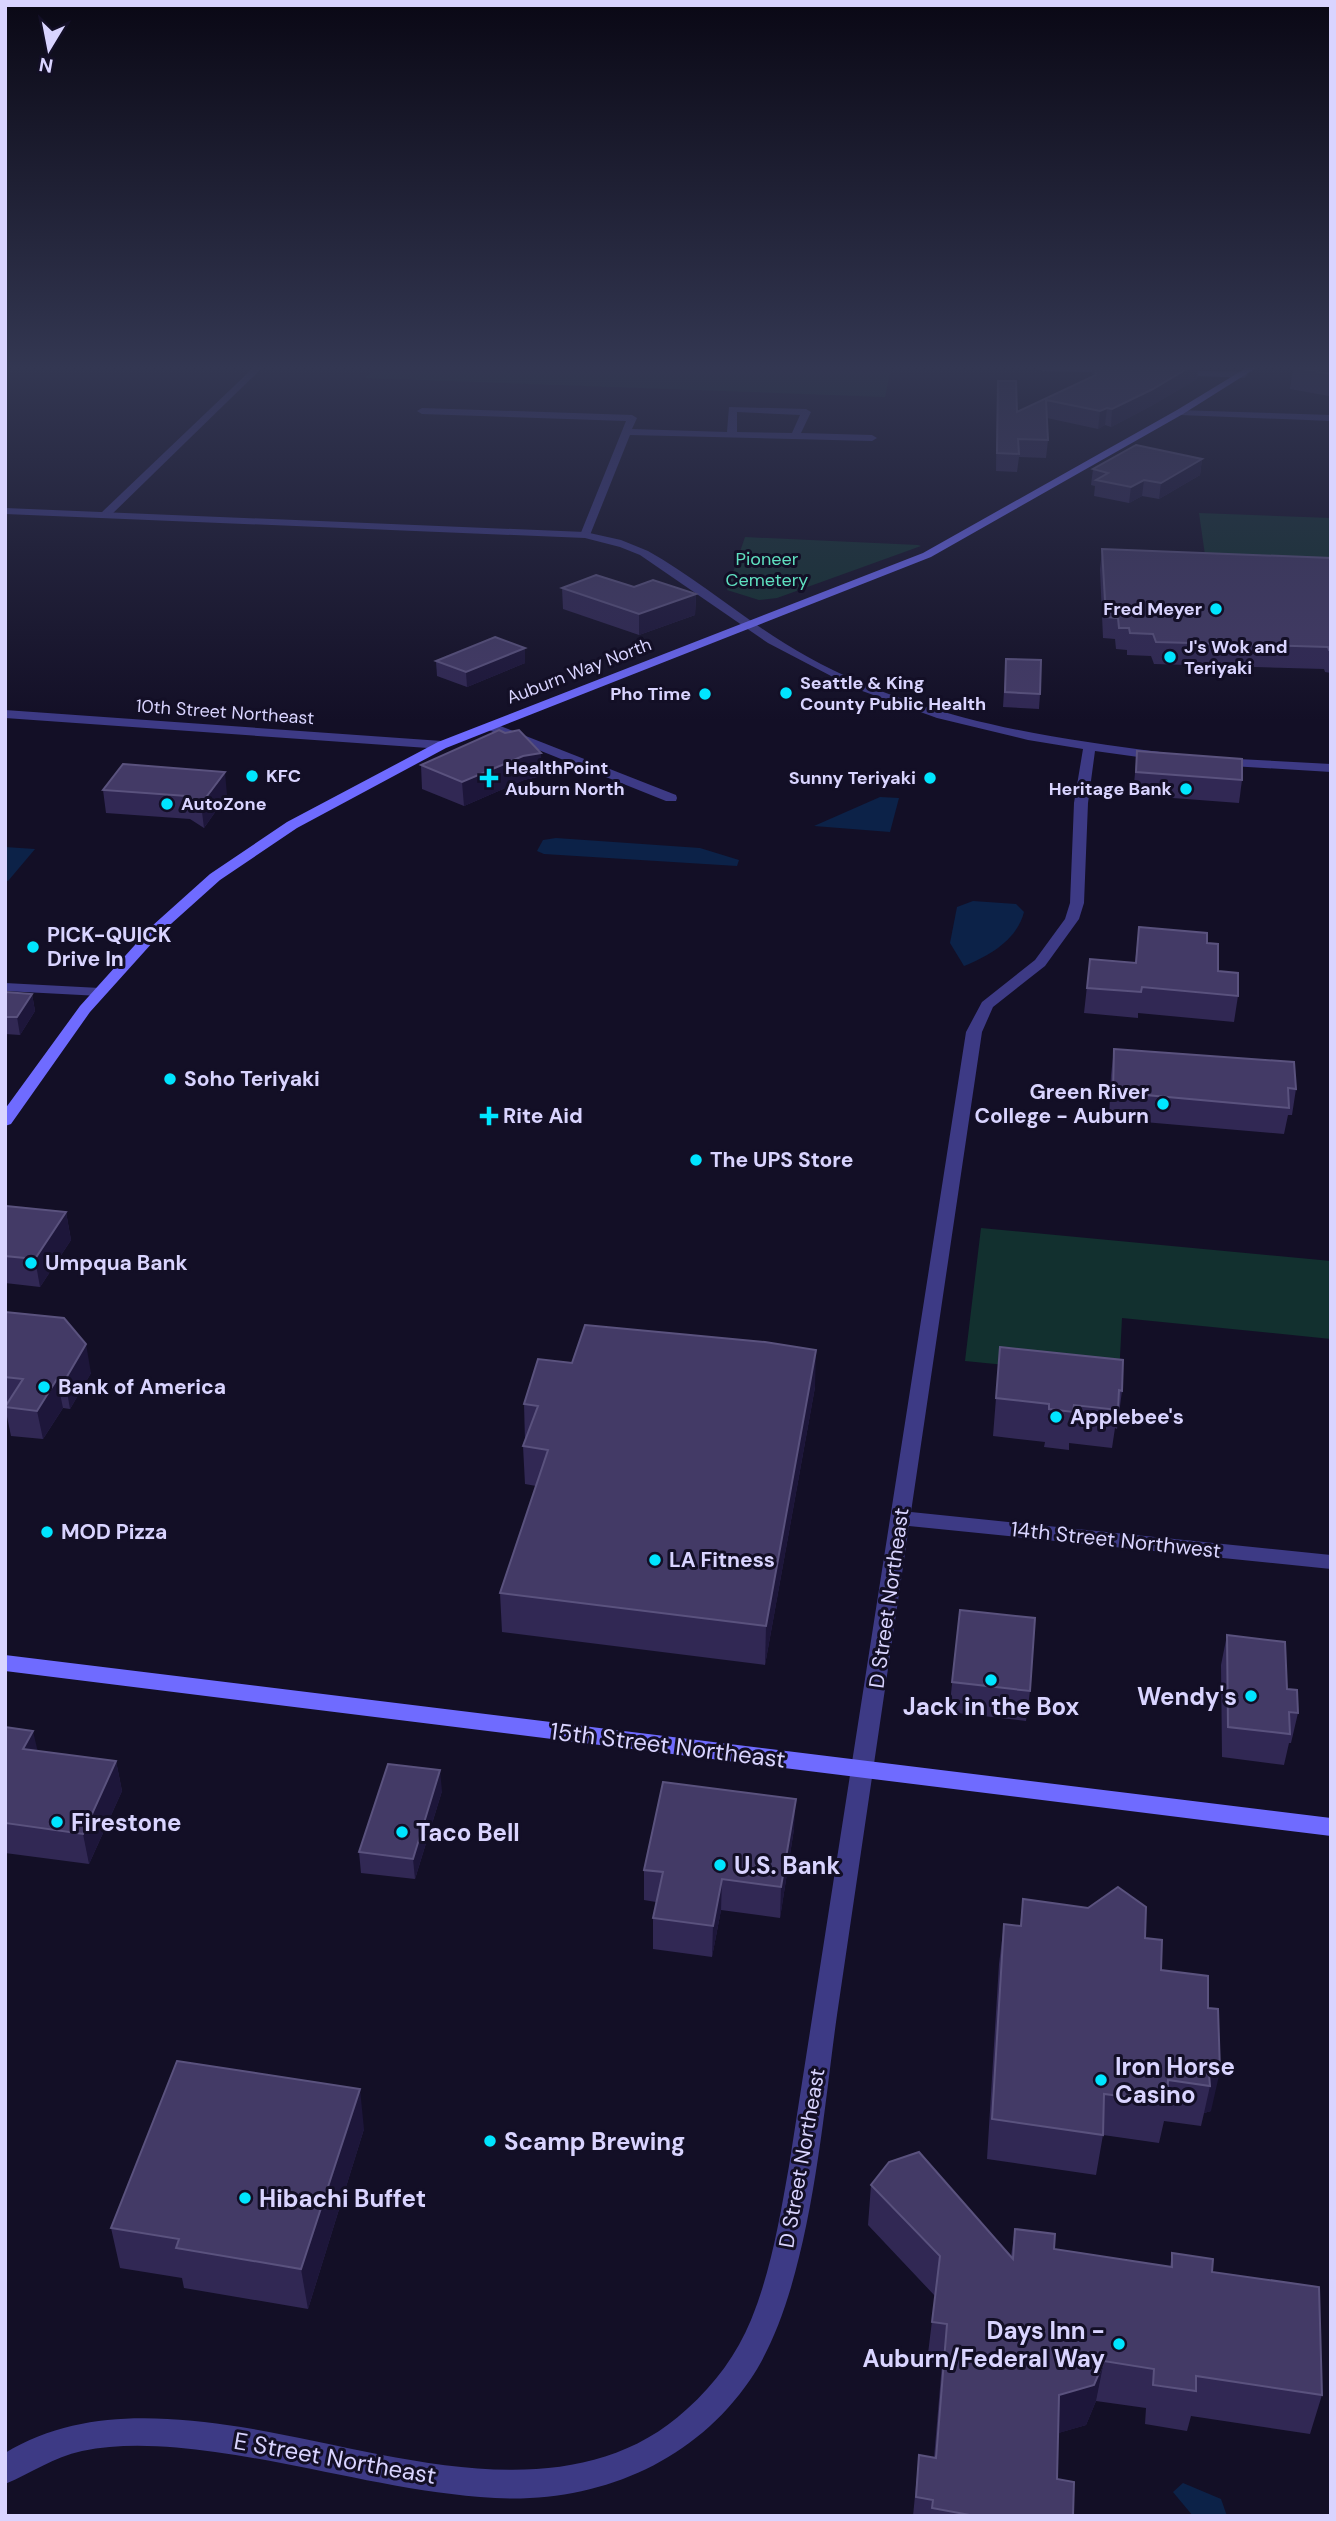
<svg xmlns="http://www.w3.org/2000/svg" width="1336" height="2521" viewBox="0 0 1336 2521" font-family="'DM Sans',sans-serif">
<rect width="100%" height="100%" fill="#130f26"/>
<g fill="#12302f">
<path d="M375,368H891L885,397L365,378Z"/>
<path d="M1199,513L1331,518V560L1205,555Z"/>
<path d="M745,537L918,545L921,546L777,598L759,600L727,590Z"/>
<path d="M981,1228L1331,1261V1339L1122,1318L1119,1376L965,1361Z"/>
</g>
<g fill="#0c2248">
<path d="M880,797L899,798L890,832L814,826Z"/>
<path d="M556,838L700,848L739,860L737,866L544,854L537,851L543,840Z"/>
<path d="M5,847L35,849L8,881L5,880Z"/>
<path d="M973,901L1016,904L1024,912C1017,940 989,956 964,966L950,943L957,907Z"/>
<path d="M1183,2483L1221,2499L1227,2516H1193L1173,2492Z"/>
</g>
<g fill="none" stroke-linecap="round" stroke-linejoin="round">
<g fill="#3d3a85" fill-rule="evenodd">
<path d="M253,368H262L109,517H101V513Z"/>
<path d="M1038,368H1118L1119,370L1115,373L1042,371Z"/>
<path d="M1172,370L1244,372L1248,375L1244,378L1175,375L1172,374Z"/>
<path d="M729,407L806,409L811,412L801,433L872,435L877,438L872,441L630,435L590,535L585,538L580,535L626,421L422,414L417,411L422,408L632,415L637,418L632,429L727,432ZM737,412L800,415L792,433L737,432Z"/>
<path d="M1177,410L1331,415V421L1180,415L1175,412Z"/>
<path d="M5,710L442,741L448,745L442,749L5,718Z"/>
<path d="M490,722L676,795L677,798L676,801H666L486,729L484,726Z"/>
<path d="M5,983L100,988L107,992L100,996L5,991Z"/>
</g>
<g fill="#3d3a85" fill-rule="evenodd">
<path d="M5,508L585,532L621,540L648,551C703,582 751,626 808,657C916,717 1039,737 1160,752L1166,756L1160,760L1095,751L1088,803L1084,903L1079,919L1045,966L993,1007L982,1032L911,1512L1331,1555V1569L909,1526C885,1689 861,1852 837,2015C822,2121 810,2292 750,2380C689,2469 585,2507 480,2497C391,2490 304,2464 215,2452C171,2446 125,2442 82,2451C53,2457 32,2473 5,2484V2453C78,2409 160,2415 241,2427C382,2449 567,2520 687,2409C715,2384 737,2354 751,2320C771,2271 780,2217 789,2166L966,1032L982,1002L1035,960L1065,919L1070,903L1074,803L1083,749L1028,740L937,718L854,688L768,643L640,555L620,547L585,538L5,514Z"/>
<path d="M1219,758L1331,764V772L1215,765V759Z"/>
</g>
<g fill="#6f6bff" fill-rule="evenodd">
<path d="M1246,368H1256L1183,414L931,557L446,748L297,828L220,880L162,932L90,1012L11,1124L5,1126V1109L80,1006L152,926L210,874L287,822L438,742L923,553L1177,410Z"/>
<path d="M5,1655L1331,1818V1836L5,1671Z"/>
</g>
</g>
<g fill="#312854">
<path d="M1093,368H1215H1198L1197,379L1151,406L1111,427L1105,425L1098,429L1047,418L1048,440L1046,458L1019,457L1017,472L996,471L997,398L998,381L1017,412L1092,377Z"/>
<path d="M1293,368H1331V395L1329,396L1290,389Z"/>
<path d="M1202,459L1200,475L1159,499L1142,496L1129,503L1094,496L1095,486L1091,485L1093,469Z"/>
<path d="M1102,549L1331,558V673L1325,672L1324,669L1154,664L1151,656L1127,655V650L1116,649L1115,639L1103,638L1100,570Z"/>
<path d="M634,587L696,594L695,615L639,635L563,609L562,588Z"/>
<path d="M525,648V663L467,687L437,676L436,661Z"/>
<path d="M1006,659L1040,694L1039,709L1003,707Z"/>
<path d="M1137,751L1242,780L1239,803L1133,795Z"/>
<path d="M421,765L542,776L524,780L464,806L422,789Z"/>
<path d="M103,790L227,795L204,828L190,819L106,813Z"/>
<path d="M1139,927L1207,943L1218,971L1238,996L1234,1022L1138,1013V1018L1084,1013L1090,959L1135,963Z"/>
<path d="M5,992L32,994L35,1011L20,1035L5,1034Z"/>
<path d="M1114,1049L1296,1089L1292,1115H1288L1284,1134L1109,1119L1111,1075Z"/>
<path d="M5,1207L66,1212L71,1240L40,1287L5,1283Z"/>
<path d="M5,1312L91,1373L70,1409L63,1408L43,1439L11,1436L5,1407L6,1405H5Z"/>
<path d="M1000,1347L1122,1391L1117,1429L1115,1428L1112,1448L1069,1443V1450L1044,1447L1045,1442L993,1436Z"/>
<path d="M815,1387L765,1665L502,1632L500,1593L536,1486L525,1484L523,1446L525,1441L524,1404Z"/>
<path d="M960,1610L1030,1691L1026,1721L949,1712Z"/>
<path d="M1227,1635L1287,1689L1298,1713L1291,1743H1289L1284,1765L1222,1757L1221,1665Z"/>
<path d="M5,1727L38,1751L116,1761L122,1791L89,1864L5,1853Z"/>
<path d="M442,1791L415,1879L361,1873L359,1852Z"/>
<path d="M794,1829L780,1918L721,1910L712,1957L653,1949V1918L656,1902L644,1900V1870Z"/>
<path d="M1023,1899L1145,1938L1161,1970L1208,2008L1211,2111L1204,2113L1201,2126L1164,2121L1159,2143L1103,2135L1096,2175L987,2159L999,1964L1004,1924L1020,1926Z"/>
<path d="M364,2129L308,2309L184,2288L182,2278L120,2268L111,2228Z"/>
<path d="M871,2185L1011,2256L1015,2229L1054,2249L1170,2267L1172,2253L1212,2272L1322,2395L1310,2434L1191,2416L1187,2431L1145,2424L1146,2408L1096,2401L1086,2425L1058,2433L1057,2479L1073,2516H913L919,2455L934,2458L942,2364L927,2362L935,2296L868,2225Z"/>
</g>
<g fill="#1d163a">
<path d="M1188,368H1198L1197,379L1151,406L1111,427L1112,409Z"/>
<path d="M1107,408L1105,425L1098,429L1100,411Z"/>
<path d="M1202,459L1200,475L1159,499L1161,483Z"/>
<path d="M1144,480L1142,496L1129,503L1131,487Z"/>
<path d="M696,594L695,615L639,635V614Z"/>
<path d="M525,648V663L467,687L466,672Z"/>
<path d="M541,753L542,776L524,780L464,806L462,782L523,756Z"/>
<path d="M225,772L227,795L204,828L201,804Z"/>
<path d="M32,994L35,1011L20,1035L17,1017Z"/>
<path d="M66,1212L71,1240L40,1287L35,1259Z"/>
<path d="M86,1344L91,1373L70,1409L65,1380Z"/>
<path d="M816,1350L815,1387L765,1665L766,1626Z"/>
<path d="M57,1379L63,1408L43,1439L37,1411Z"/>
<path d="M33,1731L40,1761L23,1749Z"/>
<path d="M116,1761L122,1791L89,1864L83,1834Z"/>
<path d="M440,1770L442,1791L415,1879L413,1859Z"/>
<path d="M796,1799L794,1829L780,1918L781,1887Z"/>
<path d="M722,1879L721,1910L712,1957L713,1926Z"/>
<path d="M1220,2071L1211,2111L1204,2113L1210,2086L1209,2074Z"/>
<path d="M360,2089L364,2129L308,2309L301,2269Z"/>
<path d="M1104,2361L1096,2401L1086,2425L1052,2435L1059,2395Z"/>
</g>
<g fill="#433a66" stroke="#5a527e" stroke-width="2">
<path d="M1095,368H1188L1153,389L1112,409L1107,408L1100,411L1046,400L1048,440L1018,439L1019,454L997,453L998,381H1016L1017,412L1096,375Z"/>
<path d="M1298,368H1331V374Z"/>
<path d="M1136,445L1202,459L1161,483L1144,480L1131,487L1096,480L1108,473L1093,469Z"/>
<path d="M1102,549L1331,558V650H1329L1328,647L1156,642L1153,634L1130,633L1129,628H1119L1118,618L1106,617Z"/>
<path d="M596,575L634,587L653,580L696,594L639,614L562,588Z"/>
<path d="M495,637L525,648L466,672L436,661Z"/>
<path d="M1006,659L1041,660L1040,694L1005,692Z"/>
<path d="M499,730L505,733L519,730L541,753L523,756L462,782L421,765Z"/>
<path d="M1137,751L1242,759V780L1136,772Z"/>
<path d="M123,764L225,772L201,804L187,796L103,790Z"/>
<path d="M1139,927L1207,933V943L1218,944V971L1238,973V996L1142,987L1141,992L1087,988L1090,959L1136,963Z"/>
<path d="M5,992L32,994L17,1017H5Z"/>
<path d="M1114,1049L1294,1062L1296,1089L1288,1088L1289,1108L1113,1092Z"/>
<path d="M6,1206L66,1212L35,1259L5,1256V1207Z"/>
<path d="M5,1312L64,1318L86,1344L65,1380L57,1379L37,1411L5,1407L23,1379L5,1377Z"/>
<path d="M585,1325L765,1342L816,1350L766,1626L500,1593L548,1450L523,1446L538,1406L524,1404L538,1359L572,1363Z"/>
<path d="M1000,1347L1123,1360L1122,1391L1119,1390L1118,1410L1074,1405L1073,1412L1049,1409V1404L996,1398Z"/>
<path d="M960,1610L1035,1618L1030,1691L952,1682Z"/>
<path d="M1227,1635L1285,1642L1287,1689L1297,1690L1298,1713L1289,1712L1290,1734L1228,1727Z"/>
<path d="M5,1727L33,1731L23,1749L116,1761L83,1834L5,1823Z"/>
<path d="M388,1764L440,1770L413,1859L359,1852Z"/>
<path d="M663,1782L796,1799L781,1887L722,1879L713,1926L653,1918L663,1872L644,1870Z"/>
<path d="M1118,1887L1146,1907L1145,1938L1162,1940L1161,1970L1208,1976V2008L1218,2009L1220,2071L1209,2074L1210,2086L1168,2080L1167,2102L1104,2094L1103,2135L992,2119L1004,1924L1021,1926L1023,1899L1088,1908Z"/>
<path d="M177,2061L360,2089L301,2269L176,2248L179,2239L111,2228Z"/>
<path d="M919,2152L1013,2259L1015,2229L1055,2234L1054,2249L1172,2267V2253L1213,2259L1212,2272L1319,2287L1322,2395L1196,2376V2391L1153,2385L1154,2369L1104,2361L1094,2385L1059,2395L1057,2479L1074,2482L1073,2516H975L932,2508L933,2500L916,2497L919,2455L936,2458L947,2324L932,2322L940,2256L871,2185L889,2162Z"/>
</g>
<linearGradient id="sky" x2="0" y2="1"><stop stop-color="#0a0815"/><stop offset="0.51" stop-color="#333752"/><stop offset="1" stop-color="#333752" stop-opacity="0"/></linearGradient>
<rect width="1336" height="721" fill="url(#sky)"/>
<g fill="#00e5ff" stroke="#130f26" stroke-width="2.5">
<circle cx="1216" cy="609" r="7"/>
<circle cx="1170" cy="657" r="7"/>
<circle cx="786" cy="693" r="7"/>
<circle cx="705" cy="694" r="7"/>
<circle cx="252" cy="776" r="7"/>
<path d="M485.5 767.5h7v7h7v7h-7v7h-7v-7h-7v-7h7z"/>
<circle cx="930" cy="778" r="7"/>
<circle cx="1186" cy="789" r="7"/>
<circle cx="167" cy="804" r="7"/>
<circle cx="33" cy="947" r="7"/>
<circle cx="170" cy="1079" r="7"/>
<circle cx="1163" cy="1104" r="7"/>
<path d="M485.5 1105.5h7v7h7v7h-7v7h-7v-7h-7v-7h7z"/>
<circle cx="696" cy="1160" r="7"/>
<circle cx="31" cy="1263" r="7"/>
<circle cx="44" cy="1387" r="7"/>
<circle cx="1056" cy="1417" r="7"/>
<circle cx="47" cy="1532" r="7"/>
<circle cx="655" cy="1560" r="7"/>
<circle cx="991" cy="1680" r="7"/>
<circle cx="1251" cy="1696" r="7"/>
<circle cx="57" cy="1822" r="7"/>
<circle cx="402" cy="1832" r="7"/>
<circle cx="720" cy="1865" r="7"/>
<circle cx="1101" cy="2080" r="7"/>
<circle cx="490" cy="2141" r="7"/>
<circle cx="245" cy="2198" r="7"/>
<circle cx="1119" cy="2344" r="7"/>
</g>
<g text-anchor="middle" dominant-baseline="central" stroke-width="6" stroke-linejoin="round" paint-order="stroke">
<g font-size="18" fill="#5fe0c0" stroke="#130f26">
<text x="767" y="559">Pioneer<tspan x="767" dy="21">Cemetery</tspan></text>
</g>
<g font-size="18" font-weight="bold" fill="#d9d4ff" stroke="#130f26" text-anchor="start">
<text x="1202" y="609" text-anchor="end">Fred Meyer</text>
<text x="1184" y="647">J's Wok and<tspan x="1184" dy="21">Teriyaki</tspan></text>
<text x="800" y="683">Seattle &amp; King<tspan x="800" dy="21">County Public Health</tspan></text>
<text x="691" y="694" text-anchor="end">Pho Time</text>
<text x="505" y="768">HealthPoint<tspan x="505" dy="21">Auburn North</tspan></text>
<text x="266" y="776">KFC</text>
<text x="916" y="778" text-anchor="end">Sunny Teriyaki</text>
<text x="1172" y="789" text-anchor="end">Heritage Bank</text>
<text x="181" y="804">AutoZone</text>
</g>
<g font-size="18" fill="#d9d4ff" stroke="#130f26">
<text transform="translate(579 671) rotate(-21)">Auburn Way North</text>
<text transform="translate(225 712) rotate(4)">10th Street Northeast</text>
</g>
<g font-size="21" font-weight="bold" fill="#d9d4ff" stroke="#130f26" text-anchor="start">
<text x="47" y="935">PICK-QUICK<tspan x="47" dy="24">Drive In</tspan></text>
<text x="184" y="1079">Soho Teriyaki</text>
<text x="1149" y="1092" text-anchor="end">Green River<tspan x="1149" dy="24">College - Auburn</tspan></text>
<text x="503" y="1116">Rite Aid</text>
<text x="710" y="1160">The UPS Store</text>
<text x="45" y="1263">Umpqua Bank</text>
<text x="58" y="1387">Bank of America</text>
<text x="1070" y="1417">Applebee's</text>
<text x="61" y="1532">MOD Pizza</text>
<text x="669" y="1560">LA Fitness</text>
</g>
<g font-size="21" fill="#d9d4ff" stroke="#130f26">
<text transform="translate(1116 1540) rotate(6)">14th Street Northwest</text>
<text transform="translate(889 1598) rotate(-82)">D Street Northeast</text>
<text transform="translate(802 2158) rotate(-80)">D Street Northeast</text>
</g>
<g font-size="24" font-weight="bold" fill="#d9d4ff" stroke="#130f26" text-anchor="start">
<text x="1237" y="1696" text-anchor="end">Wendy's</text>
<text x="991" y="1706" text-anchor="middle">Jack in the Box</text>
<text x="71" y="1822">Firestone</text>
<text x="416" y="1832">Taco Bell</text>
<text x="734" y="1865">U.S. Bank</text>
<text x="1115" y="2066">Iron Horse<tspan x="1115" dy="28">Casino</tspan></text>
<text x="504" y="2141">Scamp Brewing</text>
<text x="259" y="2198">Hibachi Buffet</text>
<text x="1105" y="2330" text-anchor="end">Days Inn -<tspan x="1105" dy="28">Auburn/Federal Way</tspan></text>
</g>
<g font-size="24" fill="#d9d4ff" stroke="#130f26">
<text transform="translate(668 1745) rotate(7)">15th Street Northeast</text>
<text transform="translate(335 2458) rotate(10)">E Street Northeast</text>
</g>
</g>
<rect width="1336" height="2521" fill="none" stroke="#d9d4ff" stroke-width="14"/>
<g transform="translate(49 49) rotate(190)" stroke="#130f26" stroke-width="5" paint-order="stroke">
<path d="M0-5L12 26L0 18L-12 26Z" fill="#d9d4ff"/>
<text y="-10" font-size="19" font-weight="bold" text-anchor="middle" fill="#d9d4ff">N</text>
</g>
</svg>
